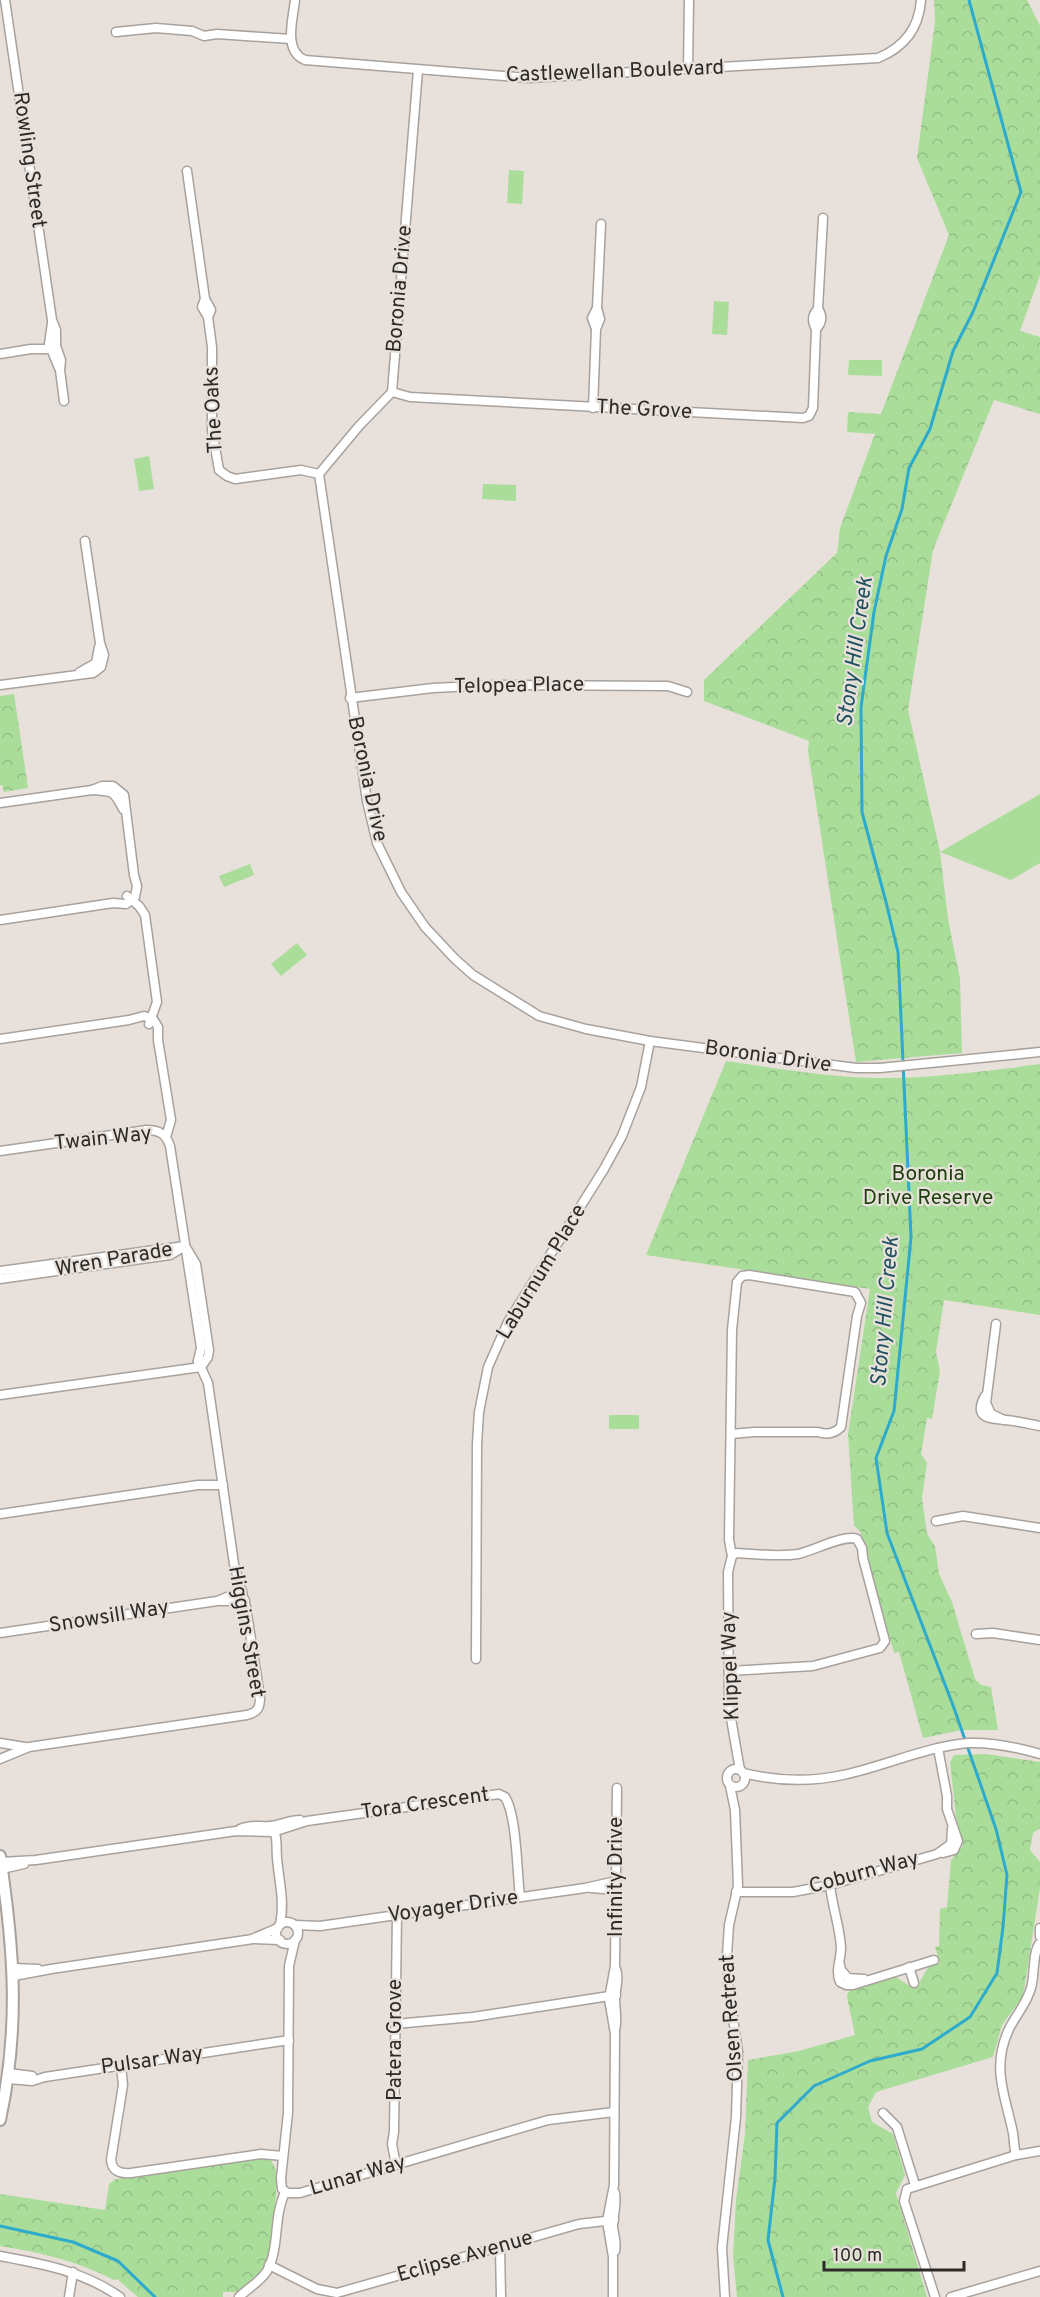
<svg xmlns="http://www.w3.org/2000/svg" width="1040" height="2297" viewBox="0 0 1040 2297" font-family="Overpass,sans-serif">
<defs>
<pattern id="park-crowns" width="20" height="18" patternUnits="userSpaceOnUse" patternTransform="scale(1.5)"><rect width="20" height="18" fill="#aadd9a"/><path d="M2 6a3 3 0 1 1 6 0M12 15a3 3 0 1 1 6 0" fill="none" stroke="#93be85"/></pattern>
</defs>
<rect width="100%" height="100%" fill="#e8e1db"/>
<g fill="#aadd9a">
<path d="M509,170L524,171L522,204L507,203Z"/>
<path d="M714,301L729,302L727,335L712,334Z"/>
<path d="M849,360H882V376L848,375Z"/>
<path d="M149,456L154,489L139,491L134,459Z"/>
<path d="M483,484L516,485V501L482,499Z"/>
<path d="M1040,794V863L1011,880L940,852Z"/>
<path d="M250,864L254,875L224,887L219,876Z"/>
<path d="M297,943L307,955L281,976L271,964Z"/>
<rect x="609" y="1415" width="30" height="14"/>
</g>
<g fill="url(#park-crowns)">
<path d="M934,0H1027L1040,26V275L1020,331L1040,337V414L994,400L933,550L908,710L940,852L948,919L960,979L962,1053L856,1062L808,751L809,741L704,701V680L837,553L840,528L875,434L847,432L848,412L881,414L949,235L917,158L935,22Z"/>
<path d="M14,694L28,788L4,792L2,785H0V696Z"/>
<path d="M726,1061C777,1068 829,1078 881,1078C934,1078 987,1071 1040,1064V1315L944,1300L936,1352L940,1371L932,1419L927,1418L921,1454L927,1463L922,1498L927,1534L935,1546L939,1574L952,1602L975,1679L981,1685L991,1687L998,1730H962L923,1738L899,1652L894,1653L860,1531L854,1526L848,1434L870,1289L646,1255Z"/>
<path d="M986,1754L1040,1762V1828L1033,1833L1030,1850L1040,1862V1888L1023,1996L1002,2025L993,2057L876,2092L868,2107L872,2122L893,2134L905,2175L896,2193L927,2297H737L733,2256L736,2200L745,2134L748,2060L799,2051L855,2035L847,1997L848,1992L853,1988L894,1976L910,1986L919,1983L929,1966L940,1963L935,1947L939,1946L940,1909L947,1907L951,1860L963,1846L956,1817L950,1762L954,1755Z"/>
<path d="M260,2158L271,2160L276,2170V2196L269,2255L261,2272L238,2292H223V2297H138L117,2279L114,2280C77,2261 40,2252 0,2246V2194L105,2210L109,2184L116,2179Z"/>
</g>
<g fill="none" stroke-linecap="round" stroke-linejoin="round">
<g stroke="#2daacc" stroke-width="3">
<path d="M0,2226L73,2242L118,2261L155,2297"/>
<path d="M783,2297L768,2240L775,2178L777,2123L814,2086L870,2061L922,2049L970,2017L997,1973L1003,1927L1007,1875L996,1829L954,1708L887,1533L876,1458L894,1411L911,1237L898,952L886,902L862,812L861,707L874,612L886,556L902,509L909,468L930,429L953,351L973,312L1021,192L969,0"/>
</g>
<g stroke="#a8a19c" stroke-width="11">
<g id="minor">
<path d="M5,0L52,320L56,330V346L61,360L60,370L64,401"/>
<path d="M295,0C293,19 283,51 305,60L528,78L878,58C905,47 919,28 921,0"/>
<path d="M116,32L156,28L192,31L204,36L217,34L291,39"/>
<path d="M418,70L392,392L359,426L319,474L367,801L377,843L401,892L425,927L455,959L473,975L539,1016L586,1029L650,1041L856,1068H880L1040,1052"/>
<path d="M688,70L689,0"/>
<path d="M187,171L205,299L202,307L208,317L212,347V430L219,470L227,476L235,479L301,470L319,474"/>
<path d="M205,299L211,310L208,317"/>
<path d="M52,323L49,344L59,368"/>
<path d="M596,329L592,318L597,308"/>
<path d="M816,329C812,322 811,316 818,309"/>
<path d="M0,354L31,349H50L56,346"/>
<path d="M392,392L410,397L803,418L809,416L813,408L816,329C822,323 823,316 818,309L823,218"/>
<path d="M593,408L596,329L600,319L597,308L601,224"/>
<path d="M80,672L96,663L99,647"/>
<path d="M0,685L93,673L101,667L104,655L100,643L85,541"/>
<path d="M350,698L433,688L496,685L668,686L687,692"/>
<path d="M0,803L92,790C113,791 114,791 123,809"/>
<path d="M127,896L139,906L145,915L157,1002L149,1024"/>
<path d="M0,920L113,903L126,904L135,897L137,886L134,875L124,795L113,786H102L92,790"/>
<path d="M0,1039L129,1020L144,1016L153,1019L158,1027V1040L171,1120L166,1137"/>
<path d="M0,1151L147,1130C159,1130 166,1134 170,1146L201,1348L198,1361"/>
<path d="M0,1271L185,1246"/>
<path d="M0,1279L170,1255L185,1246"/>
<path d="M996,1324L986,1403L991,1414L1004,1420"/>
<path d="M0,1395L201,1367L208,1357L209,1350L196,1264L187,1249"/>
<path d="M985,1396C973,1418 989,1419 1006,1420C1017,1421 1029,1424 1040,1426"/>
<path d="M731,1434L754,1432H818C827,1435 834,1434 841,1427L857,1316L861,1303L855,1292L749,1275L742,1276L737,1282L732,1330L729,1540L732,1556L728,1572L729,1707L740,1770"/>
<path d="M0,1514L198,1485H223"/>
<path d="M936,1521L963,1516L1040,1528"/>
<path d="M221,1601H245"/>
<path d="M0,1633L217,1601L242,1591"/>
<path d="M976,1634L993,1633L1040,1640"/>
<path d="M476,1659L477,1444L479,1412L488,1367L508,1322L604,1169L622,1136L641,1087L650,1041"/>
<path d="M729,1671L813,1666L880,1648L885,1641L863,1558L862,1548L857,1539C844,1534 813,1551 798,1554C778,1557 757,1554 737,1553L732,1555"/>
<path d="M0,1743L25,1747"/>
<path d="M938,1748L947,1796V1809L958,1841L954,1850L943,1853"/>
<path d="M0,1759L29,1747L247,1715C258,1712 260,1708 260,1697L246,1607L234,1564L208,1383L198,1361"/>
<circle cx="736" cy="1778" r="9"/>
<path d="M743,1773C776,1781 811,1782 843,1775C885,1766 925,1747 968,1743C993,1742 1016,1747 1040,1754"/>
<path d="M272,1826C278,1837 276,1846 277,1858C279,1882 285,1901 280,1925"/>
<path d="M240,1829C250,1824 259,1827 270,1826C281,1825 289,1820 300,1820"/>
<path d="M1,1862L36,1860L236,1831L273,1832L307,1821L499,1794L505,1797C517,1816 517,1873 520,1897"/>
<path d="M2,1869L24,1864"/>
<path d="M830,1885C832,1906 840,1927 841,1948C841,1959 835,1971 840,1982L846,1985H853L934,1960"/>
<path d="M591,1888L616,1890"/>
<path d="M736,1892H793L830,1885L937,1854L951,1844L952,1829"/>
<circle cx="287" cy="1933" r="11"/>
<path d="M295,1925L320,1926L585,1888L616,1881"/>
<path d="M1040,1928V1936"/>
<path d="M254,1938L278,1928"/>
<path d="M295,1940L289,1966L288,2113L281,2178L282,2189L288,2193H300L548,2120L614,2112"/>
<path d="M840,1965L841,1970L848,1978L864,1979"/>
<path d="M909,1967L914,1983"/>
<path d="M14,1968L38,1969"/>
<path d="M14,1976L51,1969L253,1939L280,1940"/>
<path d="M395,2024L473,2017L616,1995"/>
<path d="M615,2030C618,2019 615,2011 615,2000C615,1989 620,1980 616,1969"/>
<path d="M121,2066L123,2085L111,2160C112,2171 120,2174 131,2173L261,2154L283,2156"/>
<path d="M9,2073L32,2076"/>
<path d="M8,2079L32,2081L45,2077L289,2040"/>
<path d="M883,2113L897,2127L915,2185"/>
<path d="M1016,2155C1014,2148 1014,2140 1013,2133C1005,2094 991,2068 1009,2029C1016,2015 1027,2003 1031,1988C1035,1976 1032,1952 1040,1943"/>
<path d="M396,2165L392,2144L394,2132L397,1915"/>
<path d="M500,2248L501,2297"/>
<path d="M615,2251C617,2242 614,2236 613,2227C613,2215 617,2205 615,2193"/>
<path d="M0,2256C43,2264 83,2271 120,2297"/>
<path d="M269,2265L317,2289L337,2293L579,2224L614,2220"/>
<path d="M69,2297L73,2272"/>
<path d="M239,2297C248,2288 260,2282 267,2271C280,2247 273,2218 285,2192"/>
<path d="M613,2297V2257L607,2221L614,2185L615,2034L609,1999L615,1966L617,1788"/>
<path d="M725,2297L722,2248L736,2117L738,2052L728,1984L727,1955L729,1925L738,1886L735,1810L730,1786"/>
<path d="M935,2297L904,2201L907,2189L1016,2155L1040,2151"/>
<path d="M951,2297L1040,2271"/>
</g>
</g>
<g stroke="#a8a19c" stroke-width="14">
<path id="tertiary" d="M0,1856C14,1949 20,2027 0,2120"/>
</g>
<use href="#minor" stroke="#fff" stroke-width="8"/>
<use href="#tertiary" stroke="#fff" stroke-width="10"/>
</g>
<g text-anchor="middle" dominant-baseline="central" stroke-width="4.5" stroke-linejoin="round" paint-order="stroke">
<g font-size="21" fill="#2d2a28" stroke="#e8e1db">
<text transform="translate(615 72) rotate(-2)">Castlewellan Boulevard</text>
<text transform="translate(29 160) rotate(82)">Rowling Street</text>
<text transform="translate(400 289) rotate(-85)">Boronia Drive</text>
<text transform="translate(214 410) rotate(-93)">The Oaks</text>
<text transform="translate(644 410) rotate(3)">The Grove</text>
<text transform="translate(519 686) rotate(-1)">Telopea Place</text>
<text transform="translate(367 779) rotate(78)">Boronia Drive</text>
<text transform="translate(768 1057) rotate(8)">Boronia Drive</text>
<text transform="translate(103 1139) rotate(-6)">Twain Way</text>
<text transform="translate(114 1260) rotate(-10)">Wren Parade</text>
<text transform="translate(542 1272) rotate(-59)">Laburnum Place</text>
<text transform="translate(109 1617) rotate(-9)">Snowsill Way</text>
<text transform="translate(246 1632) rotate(80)">Higgins Street</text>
<text transform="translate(731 1666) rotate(-92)">Klippel Way</text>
<text transform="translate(425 1804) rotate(-8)">Tora Crescent</text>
<text transform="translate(864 1873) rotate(-15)">Coburn Way</text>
<text transform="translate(616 1877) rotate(-90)">Infinity Drive</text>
<text transform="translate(453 1907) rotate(-8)">Voyager Drive</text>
<text transform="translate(732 2018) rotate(-94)">Olsen Retreat</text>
<text transform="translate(395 2040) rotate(-90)">Patera Grove</text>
<text transform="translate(152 2061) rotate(-8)">Pulsar Way</text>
<text transform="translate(358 2176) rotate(-16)">Lunar Way</text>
<text transform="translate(465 2257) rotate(-16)">Eclipse Avenue</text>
</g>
<g font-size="21" fill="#1b3e0c" stroke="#e8e1db">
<text x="928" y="1174">Boronia<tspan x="928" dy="24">Drive Reserve</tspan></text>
</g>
<g font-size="22" font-style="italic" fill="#205160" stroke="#e8e1db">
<text transform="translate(856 652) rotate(-82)">Stony Hill Creek</text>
<text transform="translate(886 1312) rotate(-85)">Stony Hill Creek</text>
</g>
</g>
<path d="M824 2261v9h140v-9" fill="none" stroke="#2d2a28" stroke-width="3"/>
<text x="833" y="2261" font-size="18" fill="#2d2a28" stroke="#e8e1db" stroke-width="4.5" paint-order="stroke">100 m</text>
</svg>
